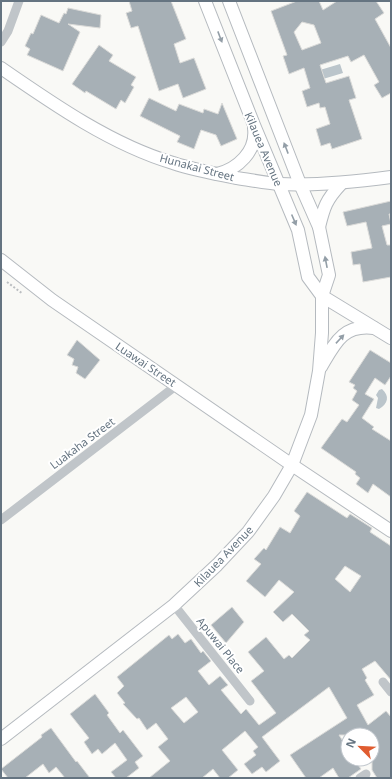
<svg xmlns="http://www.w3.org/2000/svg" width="392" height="779" viewBox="0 0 392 779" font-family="'Noto Sans',sans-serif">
<rect width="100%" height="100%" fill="#f9f9f6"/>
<g fill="#bbc5cb">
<path d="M340,64L343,73L323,79L320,70Z"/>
<path d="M382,389C390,396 388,404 379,409L376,408L378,398L376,395L379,390Z"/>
</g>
<g fill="#a7b0b6" stroke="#dbdbd9" fill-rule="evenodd">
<path d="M129,1H171L186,39L174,44L180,63L194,58L206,89L183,98L178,84L159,91L138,26L131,28L126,13L132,11Z"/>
<path d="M297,1H319L323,10L337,1H376L384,13L375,19L391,48V93L382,98L374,85L379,82L364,55L351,62L348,56L320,65L326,83L349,76L356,98L349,100L362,139L332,149L330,143L321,146L316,129L330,124L325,107L320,108L319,103L307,107L302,91L310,88L304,68L289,74L283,56L287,55L271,11ZM302,22L314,25L321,43L302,50L294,32Z"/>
<path d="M68,8L101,15L100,28L68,24L80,32L63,71L27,55L30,49L25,46L31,33L33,34L41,15L59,23L64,13L66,14Z"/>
<path d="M99,45L113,55L109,61L136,77L131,85L134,87L125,103L121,100L116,109L86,91L85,93L72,84Z"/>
<path d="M149,98L176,111L179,104L203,113L204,109L218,114L222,103L237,139L221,146L216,135L201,130L194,149L177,142L180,136L140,116Z"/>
<path d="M391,201V214H389L391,224L382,226L387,245H391V277L363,282L360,264L353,265L351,252L372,248L366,222L347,226L343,212Z"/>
<path d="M77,340L100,360L85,379L76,373L78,367L72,365L74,359L67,355Z"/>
<path d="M370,350L391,363V376L385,385L375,378L365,394L374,399L362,418L374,427L372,429L391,441V497L373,484L368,493L356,484L360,478L355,474L356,472L321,448L342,419L347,422L359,405L352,400L357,391L353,388L355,385L349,382Z"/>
<path d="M307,492L347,518L350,514L372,528L370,532L391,546V680L375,661L362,669L367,678L365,680L374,695L357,705L368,725L386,711L391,717V778H377L372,770V735H339L348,749V759H354L361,769L348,778H339L333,768L319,778H306L290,755L347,718L329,687L262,737L280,761L266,772L262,767L252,774L244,764L256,755L253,751L258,747L245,731L222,750L238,770L228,778H220L213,769L202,778H149L170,761L158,747L168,739L156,723L147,730L139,718L137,719L123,704L125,703L117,693L124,686L117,677L169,635L172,639L178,634L185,643L191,639L201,653L203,651L211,661L198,671L209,685L220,676L228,685L221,690L241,714L246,709L259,725L276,713L251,681L264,671L248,652L266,637L284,659L289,655L292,658L310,640L304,635L309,631L292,614L283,622L273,612L294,592L279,580L265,597L246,581L261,564L254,559L264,548L266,550L280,527L290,533L300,516L294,511ZM345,566L361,576L350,592L335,579ZM186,697L198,712L184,723L171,708Z"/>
<path d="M232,607L244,622L226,643L211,625Z"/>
<path d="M95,694L109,713L107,715L120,733L123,730L143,756L135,762L139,768L126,778H116L111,772L127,760L115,743L102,754L98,749L92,754L84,742L89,738L70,714Z"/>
<path d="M51,728L76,762L77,761L90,778H65L56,767L49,773L43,764L25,778H8L1,769L42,737L41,735Z"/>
</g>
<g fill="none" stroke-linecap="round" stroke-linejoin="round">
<g stroke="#b5babf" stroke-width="14">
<g id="secondary">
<path d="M205,1L254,125L298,230L308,277L322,296L391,338"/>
<path d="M1,68C53,104 112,145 173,163C194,170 216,174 237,178C251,180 265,183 279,184C317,186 354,182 391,177"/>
<path d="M217,174C238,169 257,151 254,128"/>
<path d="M319,227C324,207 326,200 341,184"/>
<path d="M1,260L52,300L292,465L391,531"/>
<path d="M321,367C335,343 343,324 374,328"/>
<path d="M1,739L174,605L217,565L248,532L274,496L292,465L311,415L319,371L322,333V296L329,275L319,227L300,184L229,1"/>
</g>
</g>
<path stroke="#bbbec1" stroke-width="2" stroke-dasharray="2 2" stroke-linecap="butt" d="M7,282L23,294"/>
<g stroke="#c0c5c9" stroke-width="9">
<path d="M1,42L8,31L19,1"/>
<path d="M1,520L177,385"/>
<path d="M174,605L250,701"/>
<path d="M383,682L391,692"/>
<path d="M360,778L366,774"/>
</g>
<use href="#secondary" stroke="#fff" stroke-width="12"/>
</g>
<defs><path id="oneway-solid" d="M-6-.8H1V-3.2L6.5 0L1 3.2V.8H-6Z"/></defs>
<g fill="#939ea7">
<use href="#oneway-solid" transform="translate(220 37) rotate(69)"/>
<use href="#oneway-solid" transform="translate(286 148) rotate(-111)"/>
<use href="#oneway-solid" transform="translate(294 220) rotate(67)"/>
<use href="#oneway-solid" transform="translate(326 262) rotate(-101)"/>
<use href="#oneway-solid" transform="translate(340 339) rotate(-47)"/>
</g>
<g text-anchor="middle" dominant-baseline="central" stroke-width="4" stroke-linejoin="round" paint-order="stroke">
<g font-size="11" fill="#657481" stroke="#fff">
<text transform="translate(264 149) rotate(67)">Kilauea Avenue</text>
<text transform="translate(197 167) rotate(15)">Hunakai Street</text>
<text transform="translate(146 364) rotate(34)">Luawai Street</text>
<text transform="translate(82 443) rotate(-37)">Luakaha Street</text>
<text transform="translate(223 556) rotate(-46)">Kilauea Avenue</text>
<text transform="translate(221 645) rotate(51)">Apuwai Place</text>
</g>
</g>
<rect width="392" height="779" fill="none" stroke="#657481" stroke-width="4"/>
<g transform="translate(360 747) rotate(294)"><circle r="19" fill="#ffffff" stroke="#c1c7cd"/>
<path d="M0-3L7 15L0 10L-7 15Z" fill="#e05c30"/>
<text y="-6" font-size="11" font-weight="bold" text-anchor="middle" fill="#657481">N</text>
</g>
</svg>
